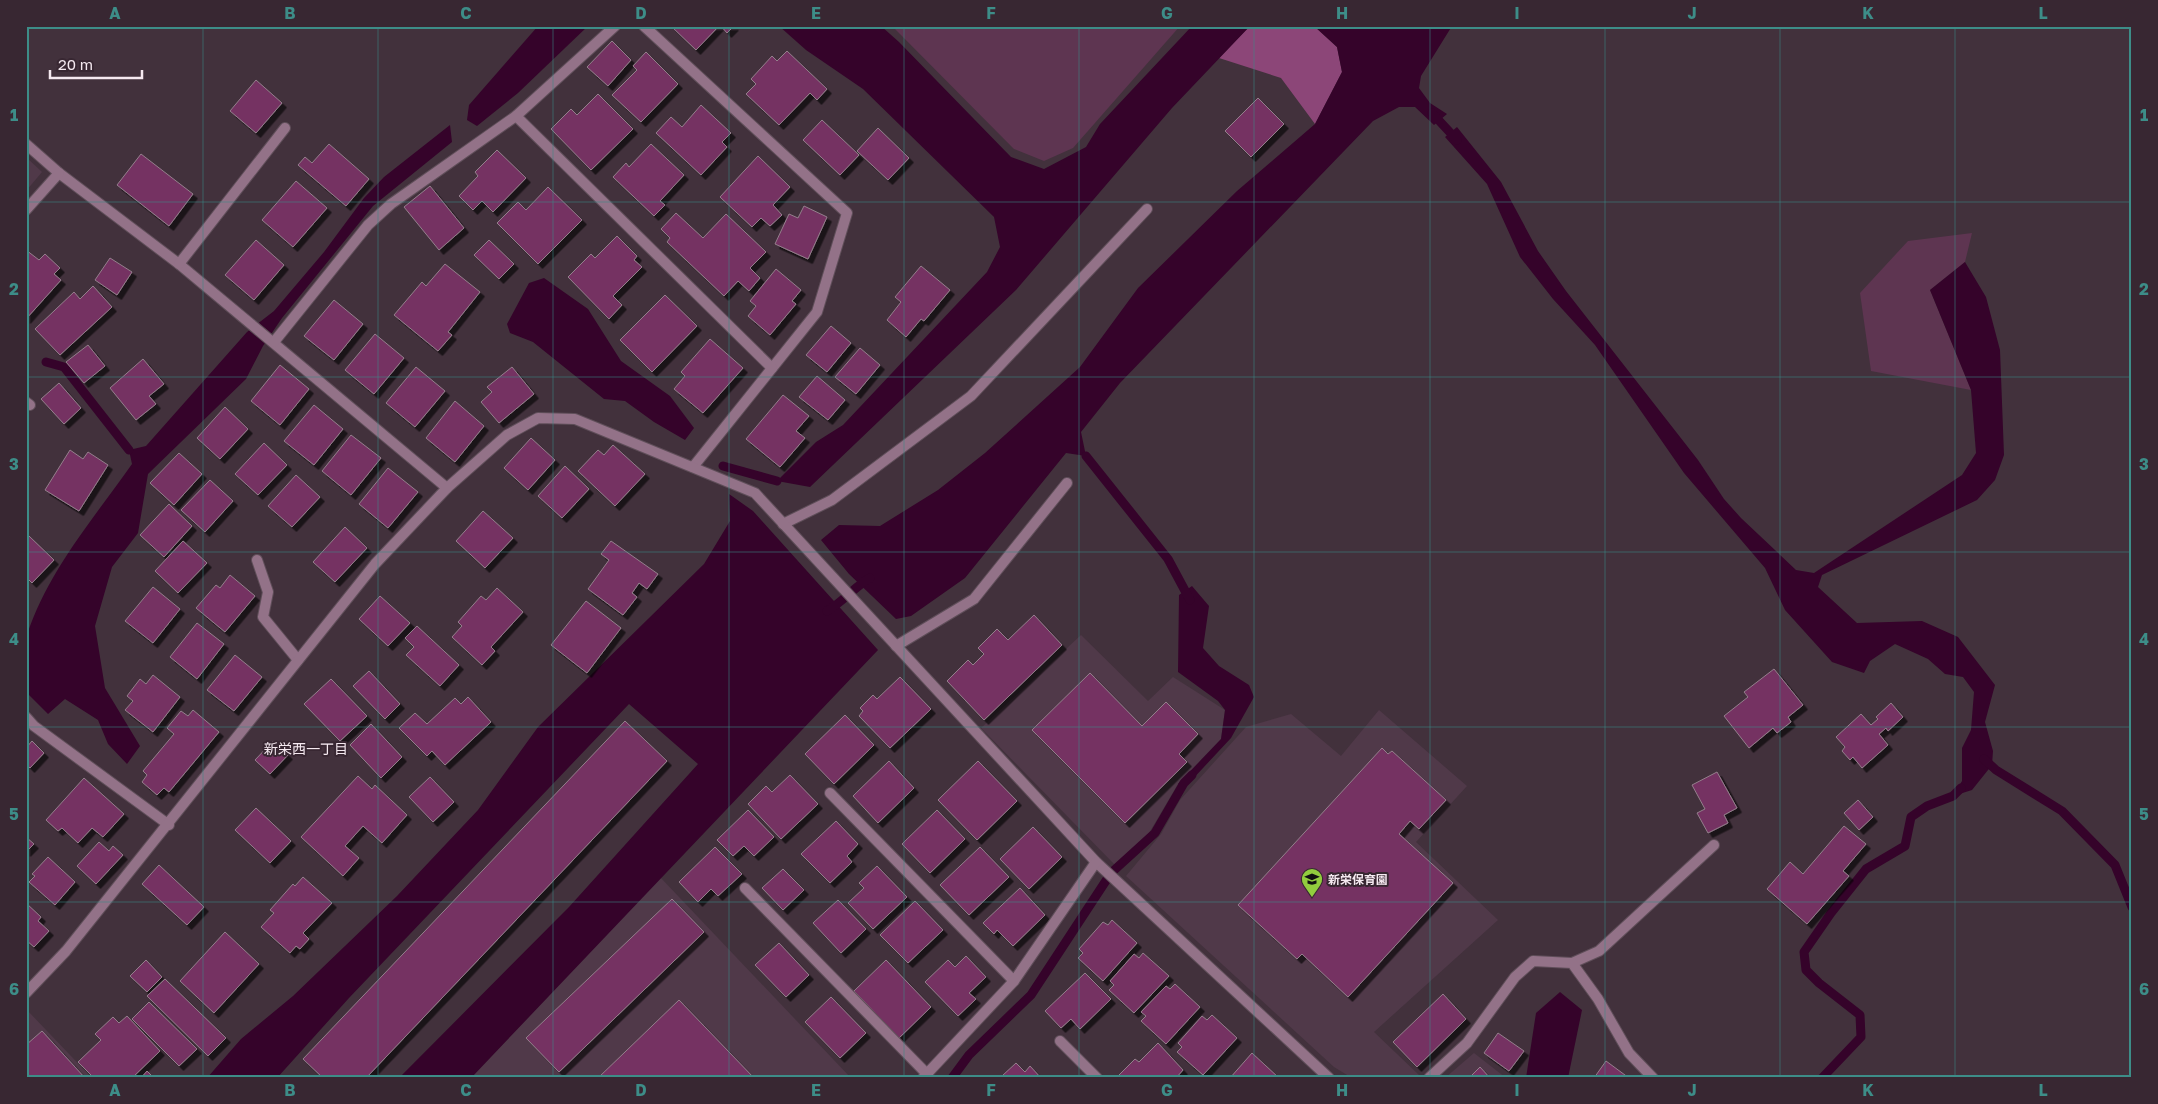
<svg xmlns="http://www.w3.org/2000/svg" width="2158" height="1104" viewBox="0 0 2158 1104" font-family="'Golos Text','Noto Sans JP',sans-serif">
<defs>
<filter id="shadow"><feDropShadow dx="4.5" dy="4.5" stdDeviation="0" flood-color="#0009"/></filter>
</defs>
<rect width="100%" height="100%" fill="#42313c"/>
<g fill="#503949">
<path d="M26,157L42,172L26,191Z"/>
<path d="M1081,635L1148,701L1173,677L1225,710L1221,739L1178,784L1149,833L1115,865L981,728Z"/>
<path d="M1379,710L1467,786L1416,842L1498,920L1374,1032L1419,1075L1416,1078H1352L1334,1067L1126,876L1161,834L1180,800L1246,727L1291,714L1341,756Z"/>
<path d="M660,877L851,1078H471Z"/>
<path d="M26,1009L92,1078H26Z"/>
<path d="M1474,1053L1506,1078H1445Z"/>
</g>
<g fill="#5e3551">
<path d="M892,26H1180L1073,148L1044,161L1014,149Z"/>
<path d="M1972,233L1965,262L1930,290L1971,390L1871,371L1860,293L1908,241Z"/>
</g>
<path fill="#8c4678" d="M1250,26H1314L1337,47L1342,72L1315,124L1281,78L1219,58Z"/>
<g fill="#35032a">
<path d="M538,26H588L518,93L477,126L467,120L469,105Z"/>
<path d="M779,26H881L899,42L1011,157L1044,169L1086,147L1100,124L1192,26H1250L1172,108L1016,290L810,487L777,481L816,442L843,425L987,272L1000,247L994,217L863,89L806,50Z"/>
<path d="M1314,26H1452L1421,76L1419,88L1430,103L1447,114L1434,125L1415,107H1399L1373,121L1120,383L1081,432L1086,456L1066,453L965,578L911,616L896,619L849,574L821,540L839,525L880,526L938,490L985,453L1080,367L1138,288L1237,191L1315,124L1342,72L1337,47Z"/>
<path d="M450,125L452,142L373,206L282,318L263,346L246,379L148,474L138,533L112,567L95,626L105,688L140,746L127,764L108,744L98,720L65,699L48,714L26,692C26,678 23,647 27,635C48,571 94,518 132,464L129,450L146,446L247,332L274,311L324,252L364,198L384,177Z"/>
<path d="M1457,127L1501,182L1538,251L1566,291L1698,460L1724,499L1741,518L1796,570L1814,573L1962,475L1976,453L1971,390L1930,290L1965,262L1986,297L2000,350L2004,455L1995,480L1977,500L1822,575L1818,587L1857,623L1922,621L1958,637L1995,685L1985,722L1993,751L1992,765L1972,790L1953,796L1962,781V748L1971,730L1974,692L1963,677L1945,674L1928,659L1895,644L1870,661L1864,673L1832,662L1785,610L1765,568L1684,473L1595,345L1553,299L1520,257L1487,184L1445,137Z"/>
<path d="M544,278L588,309L621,361L670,396L694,428L685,440L654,422L625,401L604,399L533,342L510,333L507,324L529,283Z"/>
<path d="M729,494L753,511L878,650L471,1078H399L569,907L698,764L629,704L349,998L277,1078H207L241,1039L293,996L397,896L478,810L538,727L704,564L730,521Z"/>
<path d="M1192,586L1209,606L1203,648L1219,666L1249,685L1254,697L1231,738L1190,782L1178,784L1221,739L1225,710L1218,701L1178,672L1179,595Z"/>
<path d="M1560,992L1582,1010L1568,1078H1526L1536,1013Z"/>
</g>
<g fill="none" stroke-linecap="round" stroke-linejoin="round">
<g stroke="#35032a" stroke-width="9">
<path d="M1432,113L1457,140"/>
<path d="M46,362L64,367L129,450"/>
<path d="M1086,456L1168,559L1190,600"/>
<path d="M723,466L777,481"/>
<path d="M827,611C843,602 854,587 870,578"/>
<path d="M1984,759L1996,770L2062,811L2115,865L2132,907"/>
<path d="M952,1078L969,1055L1031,995L1111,873L1155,833L1184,783L1192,775"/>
<path d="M1822,1078L1861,1037L1860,1015L1819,983L1806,970L1804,952L1831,913L1866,869L1905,846L1911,817L1927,806L1953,796L1961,788"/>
</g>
</g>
<g fill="#753162" stroke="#947f8c" filter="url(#shadow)">
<path d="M671,26H719L696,50Z"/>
<path d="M721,26H734L727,33Z"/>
<path d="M612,41L631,60L608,86L587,67Z"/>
<path d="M787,51L827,89L817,100L810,93L779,125L746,94L756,84L751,79L772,56L777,61Z"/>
<path d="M646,52L678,84L641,122L612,95L637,70L633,66Z"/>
<path d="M256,80L282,103L256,133L230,111Z"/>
<path d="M598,94L633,129L591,170L551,129L571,109L577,115Z"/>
<path d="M1258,98L1284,124L1251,157L1225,131Z"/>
<path d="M701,105L731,133L722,142L727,147L701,175L656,133L671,117L682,127Z"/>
<path d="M822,120L859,155L840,175L803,140Z"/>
<path d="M878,128L909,158L888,180L857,151Z"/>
<path d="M329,144L369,179L346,206L298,165L305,157L312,163Z"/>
<path d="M651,144L684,175L660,201L665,205L654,216L613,177L626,163L629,167Z"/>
<path d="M497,150L526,178L493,212L482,201L473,210L459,196L478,176L475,172Z"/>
<path d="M141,154L193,194L169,226L117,185Z"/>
<path d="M758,156L790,187L773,205L782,215L770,226L761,218L752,227L720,197Z"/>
<path d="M296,181L327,208L293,247L262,220Z"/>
<path d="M430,186L464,228L439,250L404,207Z"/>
<path d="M548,187L582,220L538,264L497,223L518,202L526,210Z"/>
<path d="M804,206L827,217L808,259L775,244L789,214L798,218Z"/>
<path d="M676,213L703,238L726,214L766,252L750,268L760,278L749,291L738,281L724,296L667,242L670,238L661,229Z"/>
<path d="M617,236L637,256L634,260L642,267L613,296L622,305L609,319L568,277L591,254L595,258Z"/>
<path d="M256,240L284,265L254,300L225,275Z"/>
<path d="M489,240L514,264L499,279L474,255Z"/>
<path d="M26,250L39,260L45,254L60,268L54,274L61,280L26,319Z"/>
<path d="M110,258L132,272L117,295L95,280Z"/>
<path d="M445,264L480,292L448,332L452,335L438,351L394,315L422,282L426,286Z"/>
<path d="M921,266L950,290L924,321L921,319L906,337L887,320L901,302L895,297Z"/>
<path d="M776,269L801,290L792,301L796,304L770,335L748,316L756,306L750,301Z"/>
<path d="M93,286L112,307L60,355L35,329L74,292L80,299Z"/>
<path d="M665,295L697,326L652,372L620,340Z"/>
<path d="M334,300L363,324L334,360L304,336Z"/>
<path d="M831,326L851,343L827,372L806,355Z"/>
<path d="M375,334L404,358L374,394L345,370Z"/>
<path d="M710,339L743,368L703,413L674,389L685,376L681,372Z"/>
<path d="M88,345L105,366L84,383L66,362Z"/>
<path d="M860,348L880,365L856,394L835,377Z"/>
<path d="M143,359L164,384L149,396L156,404L136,420L110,388Z"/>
<path d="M280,365L309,389L280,425L251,401Z"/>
<path d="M416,367L445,391L415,427L386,403Z"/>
<path d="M512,367L534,394L499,423L481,402L492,392L487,387Z"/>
<path d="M817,376L845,400L828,420L799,397Z"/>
<path d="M59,383L81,408L64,424L41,399Z"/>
<path d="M783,395L809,416L796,431L805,438L780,467L746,439Z"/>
<path d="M455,401L484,426L455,462L426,438Z"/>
<path d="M314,405L343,429L314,465L284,441Z"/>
<path d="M225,407L248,429L220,459L197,438Z"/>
<path d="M351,435L381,458L351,495L322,471Z"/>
<path d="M531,438L555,460L528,490L504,468Z"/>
<path d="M264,443L287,465L258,495L235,474Z"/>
<path d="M613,445L645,474L615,506L578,471L598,450L604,455Z"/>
<path d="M70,450L83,459L88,452L108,465L79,511L45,490Z"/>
<path d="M179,453L202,474L174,505L150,483Z"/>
<path d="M565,466L589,489L562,518L538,496Z"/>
<path d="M388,468L418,492L388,528L359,504Z"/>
<path d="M296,475L320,497L292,527L268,506Z"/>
<path d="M210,480L233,501L205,532L181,510Z"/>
<path d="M169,504L192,526L164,557L140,535Z"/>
<path d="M483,511L513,538L485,568L456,541Z"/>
<path d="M345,527L367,548L335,582L313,562Z"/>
<path d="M29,536L54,560L32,583L26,577V539Z"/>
<path d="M183,541L207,563L178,593L155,571Z"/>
<path d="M611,541L658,574L647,589L639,583L632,593L637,597L623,615L588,589L609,560L601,554Z"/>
<path d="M230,575L255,596L225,632L196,608L216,585L220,588Z"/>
<path d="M153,587L180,609L153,643L125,621Z"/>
<path d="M497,588L523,612L491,647L495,651L482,665L452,637L462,626L458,622L481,596L486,600Z"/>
<path d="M380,596L410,623L388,646L359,619Z"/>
<path d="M586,601L621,628L587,673L551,645Z"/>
<path d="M1034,615L1062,645L984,720L947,681L968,660L973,665L984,654L978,648L997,629L1008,640Z"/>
<path d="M197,623L224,644L197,679L170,657Z"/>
<path d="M417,626L459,665L440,686L406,655L414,647L405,638Z"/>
<path d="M235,655L262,677L234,711L207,690Z"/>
<path d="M1774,669L1803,705L1788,717L1791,722L1777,733L1773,728L1749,748L1724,716L1748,697L1744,692Z"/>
<path d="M369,671L400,704L385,719L353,686Z"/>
<path d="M1090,673L1142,726L1166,702L1198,734L1179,754L1187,762L1125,823L1032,730Z"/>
<path d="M153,675L180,697L153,732L125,710L133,701L127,696L140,679L146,684Z"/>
<path d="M900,677L931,709L890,748L859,716L863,711L860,708L873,695L877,699Z"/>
<path d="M331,679L367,716L340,741L304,704Z"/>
<path d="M468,697L491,722L445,765L432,751L427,756L399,728L415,713L427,724L455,698L461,704Z"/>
<path d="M1891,703L1903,717L1888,731L1886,728L1879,734L1888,745L1862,768L1853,757L1850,760L1842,751L1845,747L1836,737L1861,714L1871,725L1878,719L1876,717Z"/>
<path d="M193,710L219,732L169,792L164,788L157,795L142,782L147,775L143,771L174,734L167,728L181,711L188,716Z"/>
<path d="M845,715L874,745L834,784L805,754Z"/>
<path d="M625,721L667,761L366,1078H323L303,1059Z"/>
<path d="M371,724L402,757L381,778L350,745Z"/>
<path d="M32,741L44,753L30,768L26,764V748Z"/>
<path d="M273,741L288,755L270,774L255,760Z"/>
<path d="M1382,748L1388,754L1392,751L1446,800L1419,829L1410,821L1399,834L1453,883L1348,997L1302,954L1297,959L1238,905Z"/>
<path d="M889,761L914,788L878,823L853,796Z"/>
<path d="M978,761L1017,801L977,840L938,800Z"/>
<path d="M1717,772L1737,808L1724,815L1728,823L1708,833L1697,813L1705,809L1692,785Z"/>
<path d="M790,775L818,804L781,839L748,804L766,786L772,792Z"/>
<path d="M358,776L372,789L375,785L407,815L382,843L363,826L345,846L359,858L343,876L301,837Z"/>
<path d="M430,777L454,802L433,822L409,797Z"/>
<path d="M84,778L124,814L103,837L92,828L78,843L62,828L58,831L46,820Z"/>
<path d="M1858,800L1873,817L1859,830L1844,813Z"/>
<path d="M256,808L291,841L270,863L235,830Z"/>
<path d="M748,810L774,837L754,856L744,846L733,856L717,840Z"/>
<path d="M937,810L965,839L930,873L902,844Z"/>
<path d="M836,821L858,844L847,856L852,862L830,883L801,854Z"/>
<path d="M1844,826L1866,844L1843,871L1849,876L1807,924L1767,889L1790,862L1803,874Z"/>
<path d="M1033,827L1062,857L1029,889L1000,859Z"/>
<path d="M26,837L34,844L26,852Z"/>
<path d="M99,842L109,851L113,846L123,855L96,884L77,866Z"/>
<path d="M715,847L742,874L718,896L711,889L698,902L679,882Z"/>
<path d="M980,847L1009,877L969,915L940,885Z"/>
<path d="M48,857L75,882L55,905L29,882L35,876L32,874Z"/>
<path d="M159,865L204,907L187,925L142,884Z"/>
<path d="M877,866L907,897L873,929L848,903L864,888L859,883Z"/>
<path d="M783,869L804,890L783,910L762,888Z"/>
<path d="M303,877L332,903L303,933L309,939L300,949L296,946L290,953L261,927L274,913L270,910L293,884L295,886Z"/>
<path d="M1020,888L1045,915L1013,946L997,930L994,934L983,923Z"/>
<path d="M672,899L704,932L559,1072L526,1038Z"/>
<path d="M838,900L866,929L841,953L813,923Z"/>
<path d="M915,901L943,930L908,963L880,935Z"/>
<path d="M26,903L41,917L38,921L49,931L34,947L26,940Z"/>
<path d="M1112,920L1137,943L1103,981L1078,958L1083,953L1079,949L1103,922L1108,925Z"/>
<path d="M225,932L259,964L214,1013L180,981Z"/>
<path d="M779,943L809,975L786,997L755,965Z"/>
<path d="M1143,953L1169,976L1134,1013L1109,990L1114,985L1110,981L1134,954L1139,958Z"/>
<path d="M966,956L986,977L969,993L976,999L958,1016L925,982L948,960L955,967Z"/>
<path d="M146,960L162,977L147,992L130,976Z"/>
<path d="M886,960L931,1007L899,1038L854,991Z"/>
<path d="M1085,973L1111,999L1080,1029L1071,1019L1061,1028L1045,1011Z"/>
<path d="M165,979L226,1038L208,1056L147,996Z"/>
<path d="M1175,984L1200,1007L1166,1044L1141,1021L1146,1016L1141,1012L1166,986L1170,989Z"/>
<path d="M1443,994L1466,1019L1417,1067L1393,1042Z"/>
<path d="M831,997L866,1033L840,1058L805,1022Z"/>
<path d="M679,1000L754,1078H598Z"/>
<path d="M149,1002L197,1049L179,1066L132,1019Z"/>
<path d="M1212,1015L1237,1038L1203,1075L1177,1052L1182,1047L1178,1043L1202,1016L1207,1020Z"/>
<path d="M127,1016L160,1051L132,1078H94L78,1062L101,1040L95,1034L113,1017L119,1023Z"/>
<path d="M42,1031L85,1078H26V1045Z"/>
<path d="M1498,1033L1524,1051L1509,1071L1484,1053Z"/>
<path d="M1158,1043L1183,1070L1176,1078H1120L1118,1076L1135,1059L1139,1062Z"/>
<path d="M1252,1053L1279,1078H1230Z"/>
<path d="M1606,1061L1629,1078H1594Z"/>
<path d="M1016,1063L1025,1072L1030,1066L1041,1078H1004L1002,1076Z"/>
<path d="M1480,1067L1490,1078H1469Z"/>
<path d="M147,1071L154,1078H141Z"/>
</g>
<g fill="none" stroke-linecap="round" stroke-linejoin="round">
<g stroke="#5f4e59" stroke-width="12">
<g id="lane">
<path d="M783,524L832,500L971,396L1147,209"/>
<path d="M1572,963L1599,951L1714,845"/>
</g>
</g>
<g stroke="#5f4e59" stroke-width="12">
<g id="street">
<path d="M644,26L847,213L817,312L693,467"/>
<path d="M516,116L772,368"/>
<path d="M26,144L59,173L179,264L447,488"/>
<path d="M26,210L59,173"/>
<path d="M179,264L285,128"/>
<path d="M274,342L368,225L391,204L516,116L615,26"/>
<path d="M26,402L30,405"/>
<path d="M257,560L268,592L263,617L298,660"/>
<path d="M896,646L974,599L1067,483"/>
<path d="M26,717L34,726L169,825"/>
<path d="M830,793L1014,981"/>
<path d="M745,888L926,1073"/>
<path d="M26,993L66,951L375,564L447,488L507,435L538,418L575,419L755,493L1096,862L1329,1078"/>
<path d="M1060,1041L1097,1078"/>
<path d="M923,1078L1014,981L1096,862"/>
<path d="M1429,1078L1467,1043L1515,977L1533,961L1572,963L1598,999L1629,1053L1653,1078"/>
</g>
</g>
<use href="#lane" stroke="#937288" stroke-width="10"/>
<use href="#street" stroke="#937288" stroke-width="10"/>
</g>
<path fill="none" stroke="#3d8d88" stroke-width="1" stroke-opacity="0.55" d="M203,26V1078M378,26V1078M553,26V1078M729,26V1078M904,26V1078M1079,26V1078M1254,26V1078M1430,26V1078M1605,26V1078M1780,26V1078M1955,26V1078M26,202H2132M26,377H2132M26,552H2132M26,727H2132M26,902H2132"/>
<defs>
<g id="school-pin" transform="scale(1.125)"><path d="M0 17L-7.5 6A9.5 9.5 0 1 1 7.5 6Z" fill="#92cd3e" stroke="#382732"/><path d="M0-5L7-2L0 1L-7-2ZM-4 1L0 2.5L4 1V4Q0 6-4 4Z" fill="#111"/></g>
</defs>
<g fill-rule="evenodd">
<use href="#school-pin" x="1312" y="879"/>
</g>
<g text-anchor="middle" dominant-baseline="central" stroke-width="4" stroke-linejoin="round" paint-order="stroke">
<g font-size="12" font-weight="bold" fill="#f5e9f0" stroke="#382732" text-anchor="start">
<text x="1328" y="879">新栄保育園</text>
</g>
<g font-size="14" fill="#f5e9f0" stroke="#382732">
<text x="306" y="748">新栄西一丁目</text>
</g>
</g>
<rect width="2158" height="1104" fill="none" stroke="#382732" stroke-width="55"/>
<path d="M50 70v8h92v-8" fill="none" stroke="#f5e9f0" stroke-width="2.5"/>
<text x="58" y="70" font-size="15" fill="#f5e9f0" stroke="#382732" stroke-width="4" paint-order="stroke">20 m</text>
<rect x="28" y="28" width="2102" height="1048" fill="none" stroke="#3d8d88" stroke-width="2"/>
<g font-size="16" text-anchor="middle" font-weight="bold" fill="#3d8d88">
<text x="115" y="19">A</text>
<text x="290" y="19">B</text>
<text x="466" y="19">C</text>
<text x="641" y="19">D</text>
<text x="816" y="19">E</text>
<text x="991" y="19">F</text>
<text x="1167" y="19">G</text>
<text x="1342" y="19">H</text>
<text x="1517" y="19">I</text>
<text x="1692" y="19">J</text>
<text x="1868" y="19">K</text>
<text x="2043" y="19">L</text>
<text x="14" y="121">1</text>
<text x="2144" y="121">1</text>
<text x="14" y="295">2</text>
<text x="2144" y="295">2</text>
<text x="14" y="470">3</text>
<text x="2144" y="470">3</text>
<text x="14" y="645">4</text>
<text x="2144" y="645">4</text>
<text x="14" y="820">5</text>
<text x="2144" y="820">5</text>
<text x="14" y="995">6</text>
<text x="2144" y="995">6</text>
<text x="115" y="1096">A</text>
<text x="290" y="1096">B</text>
<text x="466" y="1096">C</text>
<text x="641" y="1096">D</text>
<text x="816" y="1096">E</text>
<text x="991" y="1096">F</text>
<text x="1167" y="1096">G</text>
<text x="1342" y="1096">H</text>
<text x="1517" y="1096">I</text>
<text x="1692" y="1096">J</text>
<text x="1868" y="1096">K</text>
<text x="2043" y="1096">L</text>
</g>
</svg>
